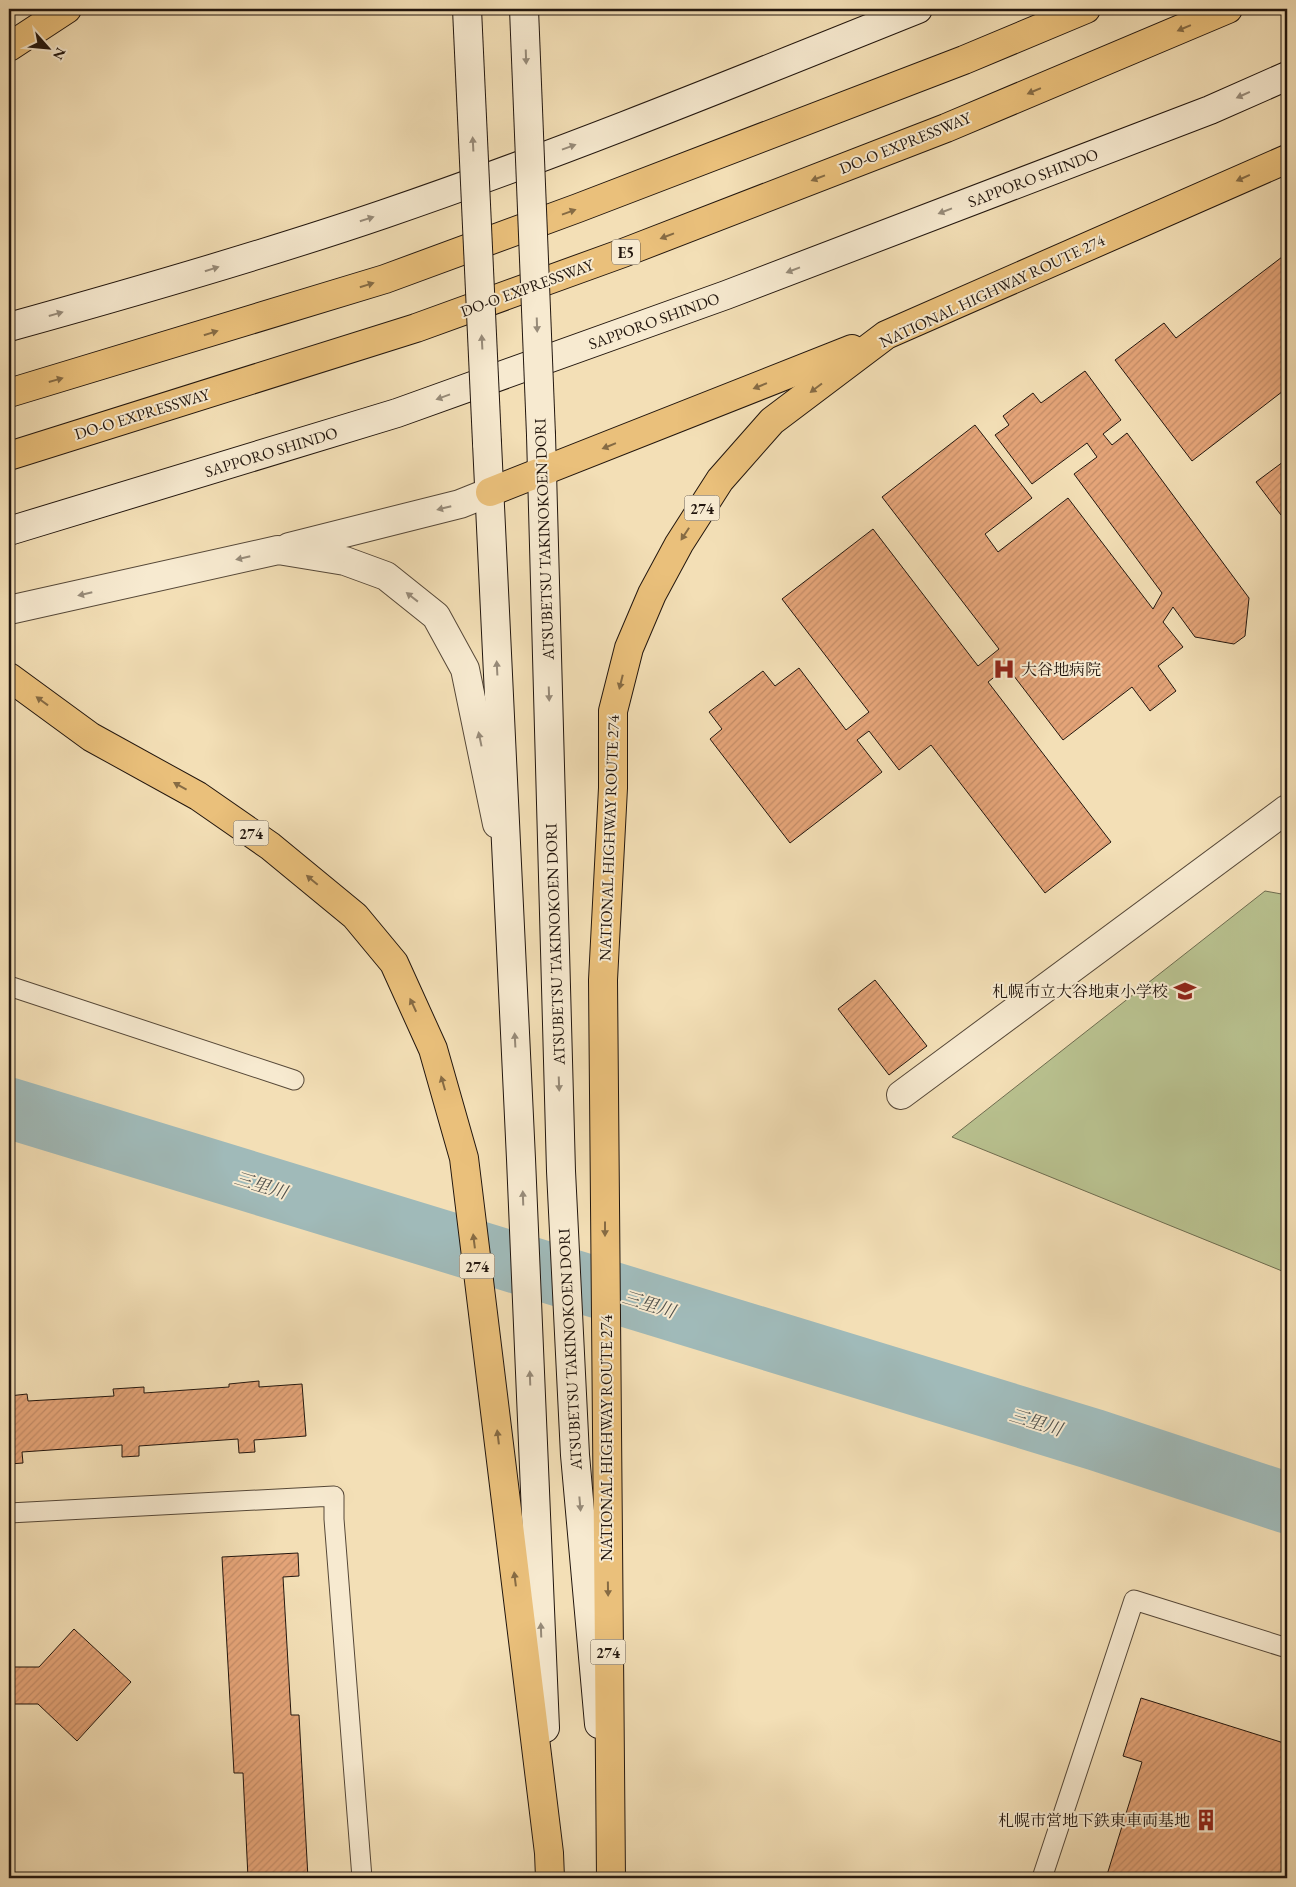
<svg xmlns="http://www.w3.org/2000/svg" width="1296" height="1887" viewBox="0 0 1296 1887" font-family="'EB Garamond','Noto Serif JP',serif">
<defs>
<pattern id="building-hatch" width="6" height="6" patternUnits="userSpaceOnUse" patternTransform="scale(1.25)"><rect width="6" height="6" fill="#e4a478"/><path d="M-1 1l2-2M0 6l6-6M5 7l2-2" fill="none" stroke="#c38c67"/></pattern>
</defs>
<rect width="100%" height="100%" fill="#f3dfb6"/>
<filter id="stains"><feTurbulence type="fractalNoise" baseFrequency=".004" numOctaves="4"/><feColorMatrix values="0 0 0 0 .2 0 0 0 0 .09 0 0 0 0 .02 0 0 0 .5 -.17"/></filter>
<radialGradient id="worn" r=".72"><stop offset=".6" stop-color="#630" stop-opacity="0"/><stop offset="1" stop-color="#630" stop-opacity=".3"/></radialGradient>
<path fill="#b9c290" stroke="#6e6c4f" d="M1265,891L1287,895V1273L952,1137Z"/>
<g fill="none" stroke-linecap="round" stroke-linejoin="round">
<path stroke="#a0bab9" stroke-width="61" d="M9,1108L1096,1440L1287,1503"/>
</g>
<g fill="url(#building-hatch)" stroke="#22160e">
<path d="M1282,257L1287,264V388L1192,461L1115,360L1164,323L1176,338Z"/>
<path d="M1085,371L1121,420L1103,434L1112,445L1127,433L1249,598L1245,636L1234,644L1195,637L1173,607L1163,622L1183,647L1158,666L1176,691L1150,711L1132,687L1063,740L1007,667L988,682L1111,842L1045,893L931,745L899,770L869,731L857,740L882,772L790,843L710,739L722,729L709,712L763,671L775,686L799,668L846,730L869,712L782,599L873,529L978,666L999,649L882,497L975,425L1032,498L985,534L998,552L1068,498L1153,609L1162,593L1074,474L1097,457L1087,443L1032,484L995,435L1009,425L1003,416L1033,393L1041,403Z"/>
<path d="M1287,459V510L1281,515L1256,482Z"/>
<path d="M875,980L927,1046L889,1075L838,1009Z"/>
<path d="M259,1381V1387L302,1384L306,1436L254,1440L255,1452L239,1453L238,1439L139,1446V1456L122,1457V1445L22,1452L23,1463L9,1464V1396L27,1394L28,1401L114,1396L113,1389L144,1387V1393L229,1387V1384Z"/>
<path d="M298,1553L299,1576L283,1577L291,1715H299L308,1878H248L243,1773H234L222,1557Z"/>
<path d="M74,1629L131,1682L77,1741L38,1704H9V1667H39Z"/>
<path d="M1141,1698L1287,1744V1878H1106L1142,1762L1123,1756Z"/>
</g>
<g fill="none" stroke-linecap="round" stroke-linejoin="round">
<g stroke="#564838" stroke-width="21">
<g id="lane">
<path d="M9,986L294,1080"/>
<path d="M9,1513L334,1496V1519L362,1878"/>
<path d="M1042,1878L1134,1600L1287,1648"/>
</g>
</g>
<g stroke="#564838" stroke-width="30">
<g id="street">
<path d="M289,547L460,504L490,492"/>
<path d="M9,610L278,550L345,561L386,576L436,616L465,669L497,824"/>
<path d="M901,1095L1287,809"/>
</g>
</g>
<g stroke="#22160e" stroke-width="30">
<g id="secondary">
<path d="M9,327C135,292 261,256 384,214C565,152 741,80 918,9"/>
<path d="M541,435L561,1171L575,1455L599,1724"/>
<path d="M487,443L521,1159L545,1728"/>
<path d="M9,531L397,413L726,295L1210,110L1287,76"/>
</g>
</g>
<g stroke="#22160e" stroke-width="30">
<g id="highway">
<path d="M9,47L67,9"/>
<path d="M9,393L385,279L578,208L964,60L1086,9"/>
<path d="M9,456L416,328L623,253L946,128L1228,9"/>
<path d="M490,492L852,349"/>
<path d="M9,677L91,737L198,796L270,846L355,916L394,963L433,1049L464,1158L549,1853L550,1878"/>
<path d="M611,1878L603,980L613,788V711L629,648L652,594L679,544L720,480L772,421L886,335L1287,159"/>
</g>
</g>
<use href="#lane" stroke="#f7ead0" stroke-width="19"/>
<use href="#street" stroke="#f7ead0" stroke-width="28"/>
<use href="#secondary" stroke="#f7ead0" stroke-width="28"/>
<use href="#highway" stroke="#eac07b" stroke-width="28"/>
<g stroke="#22160e" stroke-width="30" stroke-linecap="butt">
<g id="secondary-bridge">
<path d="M467,9L487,443"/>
<path d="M524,9L541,435"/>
</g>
</g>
<use href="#secondary-bridge" stroke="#f7ead0" stroke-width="28"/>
</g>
<defs><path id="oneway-solid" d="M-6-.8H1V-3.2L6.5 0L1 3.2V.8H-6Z" transform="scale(1.25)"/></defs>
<g fill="#866b44">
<use href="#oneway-solid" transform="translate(1184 28) rotate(157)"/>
<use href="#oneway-solid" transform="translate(1034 91) rotate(157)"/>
<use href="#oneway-solid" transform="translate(818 178) rotate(159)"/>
<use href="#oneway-solid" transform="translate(1243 178) rotate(156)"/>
<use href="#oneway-solid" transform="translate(569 212) rotate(-20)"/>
<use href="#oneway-solid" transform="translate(667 236) rotate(159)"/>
<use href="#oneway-solid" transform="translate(367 285) rotate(-17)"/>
<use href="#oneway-solid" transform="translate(211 333) rotate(-17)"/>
<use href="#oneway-solid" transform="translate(56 380) rotate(-16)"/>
<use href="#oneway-solid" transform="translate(760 386) rotate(158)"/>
<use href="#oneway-solid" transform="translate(816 388) rotate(143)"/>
<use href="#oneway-solid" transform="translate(609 446) rotate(158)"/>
<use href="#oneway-solid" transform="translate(685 534) rotate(123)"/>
<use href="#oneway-solid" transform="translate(621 682) rotate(104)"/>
<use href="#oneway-solid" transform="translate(42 701) rotate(-144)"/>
<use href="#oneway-solid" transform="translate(180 786) rotate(-151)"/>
<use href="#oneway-solid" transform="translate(312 880) rotate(-140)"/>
<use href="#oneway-solid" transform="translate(413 1005) rotate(-115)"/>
<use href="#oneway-solid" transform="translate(443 1083) rotate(-106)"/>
<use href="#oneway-solid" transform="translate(605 1229) rotate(90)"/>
<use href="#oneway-solid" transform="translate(474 1241) rotate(-97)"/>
<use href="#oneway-solid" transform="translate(498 1437) rotate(-97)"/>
<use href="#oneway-solid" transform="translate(515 1579) rotate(-97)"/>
<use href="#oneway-solid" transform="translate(608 1589) rotate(89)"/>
</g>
<g fill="#978b79">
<use href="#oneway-solid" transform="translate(526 57) rotate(88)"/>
<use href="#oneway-solid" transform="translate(1243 95) rotate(156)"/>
<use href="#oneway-solid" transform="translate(473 144) rotate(-93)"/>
<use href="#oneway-solid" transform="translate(569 147) rotate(-20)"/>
<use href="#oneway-solid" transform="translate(945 211) rotate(159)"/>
<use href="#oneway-solid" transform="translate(367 219) rotate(-18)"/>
<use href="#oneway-solid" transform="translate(212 269) rotate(-18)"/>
<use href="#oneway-solid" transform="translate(793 270) rotate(159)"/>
<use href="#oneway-solid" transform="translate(56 314) rotate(-16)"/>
<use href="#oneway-solid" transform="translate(537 325) rotate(88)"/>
<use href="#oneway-solid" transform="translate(482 342) rotate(-93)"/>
<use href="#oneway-solid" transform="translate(443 397) rotate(160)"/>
<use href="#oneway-solid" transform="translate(444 508) rotate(166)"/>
<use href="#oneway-solid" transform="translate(243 558) rotate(167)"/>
<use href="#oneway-solid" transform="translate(85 594) rotate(167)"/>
<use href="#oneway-solid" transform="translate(412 597) rotate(-142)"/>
<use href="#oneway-solid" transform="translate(497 668) rotate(-93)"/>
<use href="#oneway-solid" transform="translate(549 694) rotate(88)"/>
<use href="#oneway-solid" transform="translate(480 739) rotate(-102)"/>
<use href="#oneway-solid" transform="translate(515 1040) rotate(-93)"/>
<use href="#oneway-solid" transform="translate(559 1084) rotate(88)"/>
<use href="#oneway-solid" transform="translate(523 1198) rotate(-92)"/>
<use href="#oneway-solid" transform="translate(530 1378) rotate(-92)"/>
<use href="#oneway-solid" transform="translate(580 1504) rotate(85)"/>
<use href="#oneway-solid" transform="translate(541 1630) rotate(-92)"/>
</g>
<defs>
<g id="hospital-bare" transform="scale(1.725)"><path d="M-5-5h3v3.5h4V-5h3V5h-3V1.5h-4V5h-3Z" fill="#8f2418" stroke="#f7ead0" stroke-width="2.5" paint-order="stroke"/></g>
<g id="school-bare" transform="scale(1.725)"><path d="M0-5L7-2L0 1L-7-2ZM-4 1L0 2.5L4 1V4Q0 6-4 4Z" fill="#8f2418" stroke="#f7ead0" stroke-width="2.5" paint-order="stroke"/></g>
<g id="building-bare" transform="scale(1.725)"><path d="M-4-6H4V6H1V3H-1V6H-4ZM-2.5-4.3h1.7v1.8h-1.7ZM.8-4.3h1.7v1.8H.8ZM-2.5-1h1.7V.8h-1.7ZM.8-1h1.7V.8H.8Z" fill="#8f2418" stroke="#f7ead0" stroke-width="2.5" paint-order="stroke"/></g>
</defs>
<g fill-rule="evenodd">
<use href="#hospital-bare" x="1004" y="669"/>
<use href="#school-bare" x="1185" y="991"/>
<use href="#building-bare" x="1206" y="1820"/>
</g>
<g text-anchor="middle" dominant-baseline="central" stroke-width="4" stroke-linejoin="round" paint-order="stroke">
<g fill="#f7ead0" stroke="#625648" stroke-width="1">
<rect x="612" y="239.5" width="28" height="25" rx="4"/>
<rect x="684.5" y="495.5" width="35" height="25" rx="4"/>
<rect x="233.5" y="820.5" width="35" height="25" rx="4"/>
<rect x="459.5" y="1253.5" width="35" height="25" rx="4"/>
<rect x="590.5" y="1639.5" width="35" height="25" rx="4"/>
</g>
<g font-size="15" font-weight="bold" fill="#22160e">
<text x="626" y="252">E5</text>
<text x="702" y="508">274</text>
<text x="251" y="833">274</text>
<text x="477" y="1266">274</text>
<text x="608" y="1652">274</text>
</g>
<g font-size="16" fill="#22160e" stroke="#f7ead0">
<text transform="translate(905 143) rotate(-22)">DO-O EXPRESSWAY</text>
<text transform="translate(1033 178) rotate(-21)">SAPPORO SHINDO</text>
<text transform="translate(527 288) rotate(-20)">DO-O EXPRESSWAY</text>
<text transform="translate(992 291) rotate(-25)">NATIONAL HIGHWAY ROUTE 274</text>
<text transform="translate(654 321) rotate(-20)">SAPPORO SHINDO</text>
<text transform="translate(142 414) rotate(-17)">DO-O EXPRESSWAY</text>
<text transform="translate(271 452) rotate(-17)">SAPPORO SHINDO</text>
<text transform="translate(544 539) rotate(-92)">ATSUBETSU TAKINOKOEN DORI</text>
<text transform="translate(609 838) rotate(-88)">NATIONAL HIGHWAY ROUTE 274</text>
<text transform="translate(555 944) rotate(-92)">ATSUBETSU TAKINOKOEN DORI</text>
<text transform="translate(570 1349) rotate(-93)">ATSUBETSU TAKINOKOEN DORI</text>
<text transform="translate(606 1438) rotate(-90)">NATIONAL HIGHWAY ROUTE 274</text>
</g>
<g font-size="16" fill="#22160e" stroke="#f7ead0" text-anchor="end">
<text x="1021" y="669" text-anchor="start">大谷地病院</text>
<text x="1168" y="991">札幌市立大谷地東小学校</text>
<text x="1190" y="1820">札幌市営地下鉄東車両基地</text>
</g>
<g font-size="18" font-style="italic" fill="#4e4f4a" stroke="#f7ead0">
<text transform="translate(261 1185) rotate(17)">三里川</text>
<text transform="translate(649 1304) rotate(17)">三里川</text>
<text transform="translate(1036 1422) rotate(17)">三里川</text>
</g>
</g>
<rect width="1296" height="1887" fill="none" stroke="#f3dfb6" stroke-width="30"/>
<rect x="10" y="10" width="1276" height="1867" fill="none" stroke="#22160e" stroke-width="2.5"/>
<rect x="15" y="15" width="1266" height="1857" fill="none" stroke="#22160e"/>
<g transform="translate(48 48) rotate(117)" stroke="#f7ead0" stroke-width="4" paint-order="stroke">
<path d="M0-4L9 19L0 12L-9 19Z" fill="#22160e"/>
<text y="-8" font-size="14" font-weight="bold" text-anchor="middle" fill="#22160e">N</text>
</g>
<rect width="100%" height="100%" filter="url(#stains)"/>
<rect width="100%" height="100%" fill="url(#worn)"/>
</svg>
